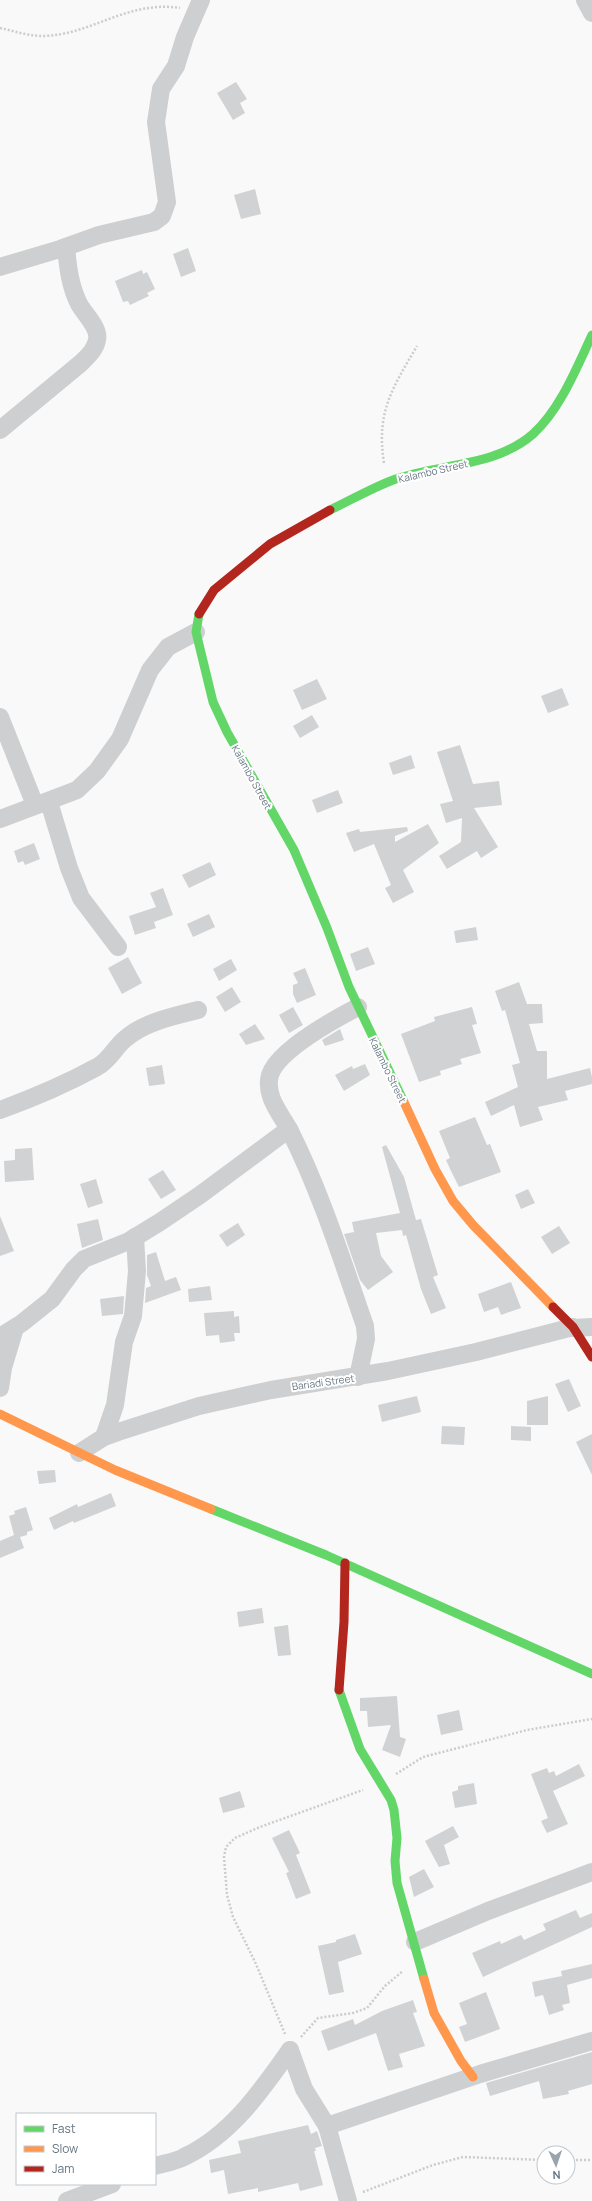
<svg xmlns="http://www.w3.org/2000/svg" width="592" height="2201" viewBox="0 0 592 2201" font-family="Manrope,sans-serif">
<rect width="100%" height="100%" fill="#f9f9f9"/>
<g fill="#d0d2d3">
<path d="M236,82L247,99L240,103L245,113L233,120L217,93Z"/>
<path d="M255,189L261,214L241,219L234,195Z"/>
<path d="M188,248L196,271L181,277L173,254Z"/>
<path d="M142,270L143,274L147,272L155,289L147,293L149,296L130,305L128,301L123,302L115,281Z"/>
<path d="M317,679L327,699L302,710L293,690Z"/>
<path d="M562,688L569,705L548,713L541,696Z"/>
<path d="M312,715L319,727L300,738L293,726Z"/>
<path d="M460,745L473,784L499,781L502,805L474,808L498,847L481,858L477,851L447,869L439,856L461,842L462,818L446,823L440,804L453,801L437,752Z"/>
<path d="M411,755L415,768L393,775L389,763Z"/>
<path d="M338,790L343,803L317,813L312,800Z"/>
<path d="M428,824L439,843L403,870L414,892L393,903L385,888L391,885L374,844L354,852L346,833L359,829L360,832L407,827L408,831L395,836V842Z"/>
<path d="M34,843L40,859L25,865L23,861L18,863L14,851Z"/>
<path d="M210,862L216,875L189,888L182,875Z"/>
<path d="M163,888L173,915L154,922L156,928L135,935L129,916L156,907L150,893Z"/>
<path d="M209,914L215,927L193,937L187,924Z"/>
<path d="M476,927L478,940L456,943L454,931Z"/>
<path d="M368,947L375,964L356,971L350,954Z"/>
<path d="M128,957L142,983L122,994L108,968Z"/>
<path d="M231,959L237,970L219,981L213,969Z"/>
<path d="M305,968L316,995L297,1003L293,994V985L298,983L293,973Z"/>
<path d="M519,982L527,1004H542L543,1023L529,1024L537,1051H547V1079L590,1068L592,1077V1084L565,1091L568,1100L538,1107L543,1120L520,1127L514,1105L491,1116L485,1102L518,1087L512,1065L520,1063L505,1010L502,1011L495,991Z"/>
<path d="M232,987L241,1002L225,1012L216,997Z"/>
<path d="M293,1007L303,1025L289,1033L279,1015Z"/>
<path d="M472,1007L477,1024L472,1025L481,1053L460,1059L462,1064L440,1071L441,1075L419,1082L401,1034L435,1021L434,1017Z"/>
<path d="M255,1024L265,1039L246,1045L239,1034Z"/>
<path d="M340,1029L344,1040L325,1046L322,1040Z"/>
<path d="M365,1064L370,1075L344,1091L335,1075L352,1066L353,1069Z"/>
<path d="M162,1065L165,1084L149,1086L146,1068Z"/>
<path d="M475,1117L487,1145L490,1144L501,1172L459,1187L451,1171L446,1160L450,1158L439,1131Z"/>
<path d="M386,1145L404,1177L416,1220L421,1219L438,1275L433,1277L446,1308L431,1314L421,1289L406,1235L403,1236L402,1230L376,1233L381,1256L393,1272L368,1290L360,1280L344,1234L354,1232L352,1222L400,1213L382,1147Z"/>
<path d="M32,1148L34,1180L5,1182L4,1161L15,1160V1149Z"/>
<path d="M163,1170L176,1190L161,1199L148,1179Z"/>
<path d="M96,1179L103,1203L88,1208L80,1184Z"/>
<path d="M528,1189L535,1203L521,1209L515,1195Z"/>
<path d="M0,1216L14,1251L0,1256Z"/>
<path d="M98,1219L103,1240L82,1248L77,1224Z"/>
<path d="M238,1223L245,1235L227,1247L219,1235Z"/>
<path d="M559,1226L570,1243L552,1254L541,1237Z"/>
<path d="M156,1252L165,1281L176,1277L181,1290L145,1303L146,1288L151,1286L147,1275V1255Z"/>
<path d="M511,1282L521,1308L501,1315L498,1307L484,1312L478,1294Z"/>
<path d="M210,1286L212,1300L189,1302L188,1289Z"/>
<path d="M124,1296L123,1314L102,1316L100,1299Z"/>
<path d="M234,1311V1317L239,1316L240,1333H234L235,1341L220,1343L219,1335L206,1336L204,1313Z"/>
<path d="M569,1379L581,1406L568,1412L555,1384Z"/>
<path d="M417,1396L421,1412L382,1422L378,1405Z"/>
<path d="M548,1396V1425H527V1401Z"/>
<path d="M442,1426L465,1427L464,1445L441,1444Z"/>
<path d="M511,1426L531,1427V1441L511,1440Z"/>
<path d="M592,1434V1475L576,1442Z"/>
<path d="M55,1470L56,1482L39,1484L37,1471Z"/>
<path d="M111,1493L116,1506L74,1523L73,1521L54,1530L49,1518L77,1504L78,1507Z"/>
<path d="M26,1507L33,1530L27,1532V1535L20,1537L24,1548L0,1558V1541L14,1535L9,1516L15,1514L14,1511Z"/>
<path d="M262,1608L264,1623L239,1627L237,1612Z"/>
<path d="M288,1625L291,1655L278,1656L274,1627Z"/>
<path d="M397,1696L400,1737L406,1739L400,1757L382,1750L391,1725L368,1727L367,1711H360V1698Z"/>
<path d="M459,1710L463,1730L441,1735L437,1715Z"/>
<path d="M579,1764L585,1776L553,1791L568,1824L547,1833L541,1821L548,1818L531,1774L547,1768L549,1773L554,1771L556,1776Z"/>
<path d="M474,1783L477,1804L455,1808L452,1792L458,1790V1786Z"/>
<path d="M240,1791L245,1807L223,1813L219,1798Z"/>
<path d="M453,1826L459,1837L444,1845L450,1864L439,1867L425,1841Z"/>
<path d="M289,1830L300,1853L296,1855L311,1893L296,1899L286,1873L289,1872L272,1838Z"/>
<path d="M424,1869L434,1887L414,1897L409,1877Z"/>
<path d="M576,1910L580,1918L592,1913V1927L483,1977L472,1953L500,1941L501,1944L521,1935L524,1940L546,1930L543,1924Z"/>
<path d="M355,1934L362,1954L338,1962L344,1992L329,1995L318,1946L336,1942V1940Z"/>
<path d="M592,1964V1978L567,1985L570,2003L562,2005L564,2010L549,2015L543,1995L535,1997L532,1982L562,1976L561,1971Z"/>
<path d="M486,1992L500,2029L465,2042L459,2027L467,2024L459,2003Z"/>
<path d="M413,2000L417,2012L413,2013L425,2046L399,2054L403,2067L388,2071L376,2033L328,2051L321,2031L353,2019L355,2025L382,2011Z"/>
<path d="M592,2052V2084L568,2091L569,2094L543,2099L539,2081L490,2096L486,2083Z"/>
<path d="M308,2125L311,2134L317,2131L322,2146L315,2148L316,2151H314L323,2185L300,2191L298,2183L258,2192V2188L228,2194L224,2170L211,2173L209,2160L241,2153L238,2141Z"/>
</g>
<g fill="none" stroke-linecap="round" stroke-linejoin="round">
<g stroke="#cbcccd" stroke-width="2.5" stroke-dasharray="2 2" stroke-linecap="butt">
<path d="M0,28C14,31 28,36 43,36C92,35 127,0 180,8"/>
<path d="M384,463C376,412 392,389 417,346"/>
<path d="M396,1774L423,1757L527,1730L592,1719"/>
<path d="M285,2034L256,1964L233,1917L227,1895L224,1857L226,1847L235,1838L260,1827L363,1790"/>
<path d="M301,2037L318,2018L353,2013L367,2008L385,1986L403,1971"/>
<path d="M568,2160H592"/>
<path d="M363,2192L433,2165L463,2157L544,2160"/>
</g>
<g stroke="#cecfd0" stroke-width="18">
<path d="M585,0L592,13"/>
<path d="M0,267L60,249L99,235L154,222L162,216L167,202L156,122L161,89L176,66L185,37L201,0"/>
<path d="M0,430L81,363C88,356 95,350 97,340C100,328 85,315 79,304C70,286 68,268 66,247"/>
<path d="M0,717L35,805"/>
<path d="M49,802L69,868L81,898L118,947"/>
<path d="M0,819L77,790L97,771L120,739L150,670L168,647L196,632"/>
<path d="M358,1007C335,1019 278,1050 270,1075C264,1096 281,1114 290,1131C321,1193 342,1260 365,1326L366,1339L358,1377"/>
<path d="M0,1110C33,1098 66,1084 97,1067C109,1061 115,1047 125,1039C144,1022 174,1016 198,1010"/>
<path d="M574,1328L592,1327"/>
<path d="M0,1337L22,1323L52,1299L74,1269L84,1259L129,1241L160,1222L200,1195L289,1129"/>
<path d="M0,1388L3,1368L15,1328"/>
<path d="M104,1437L115,1405L124,1342L133,1316L137,1271L135,1237"/>
<path d="M79,1453L104,1437L118,1432L199,1406L271,1390L388,1371L476,1352L573,1327"/>
<path d="M415,1942L488,1911L592,1872"/>
<path d="M290,2050L304,2089L327,2126L348,2201"/>
<path d="M327,2126L480,2074L592,2041"/>
<path d="M155,2166C165,2163 175,2162 184,2157C231,2135 261,2091 290,2050"/>
<path d="M67,2201L112,2184"/>
</g>
<g stroke="#63d668" stroke-width="9">
<path d="M330,510C351,500 372,488 393,480C439,463 494,468 533,434C560,410 577,367 592,335"/>
<path d="M199,614L196,632L213,702L227,732L294,850L327,928L349,987L403,1100"/>
<path d="M211,1509L326,1555L592,1674"/>
<path d="M339,1690L360,1749L391,1800L394,1810L397,1838L395,1861L397,1883L424,1979"/>
</g>
<g stroke="#ff974d" stroke-width="9">
<path d="M403,1100L435,1169L453,1201L473,1225L553,1307"/>
<path d="M0,1414L115,1470L211,1509"/>
<path d="M424,1979L434,2013L461,2061L473,2077"/>
</g>
<g stroke="#b3261e" stroke-width="9">
<path d="M199,614L214,590L270,544L330,510"/>
<path d="M553,1307L573,1327L592,1357"/>
<path d="M339,1690L344,1622L345,1563"/>
</g>
</g>
<g text-anchor="middle" dominant-baseline="central" stroke-width="4" stroke-linejoin="round" paint-order="stroke">
<g font-size="10" fill="#657683" stroke="#fff">
<text transform="translate(433 471) rotate(-13)">Kalambo Street</text>
<text transform="translate(252 777) rotate(61)">Kalambo Street</text>
<text transform="translate(388 1070) rotate(64)">Kalambo Street</text>
<text transform="translate(323 1382) rotate(-8)">Bariadi Street</text>
</g>
</g>
<rect x="16" y="2113" width="140" height="72" fill="#ffffff" stroke="#c1c8cd"/>
<rect x="24" y="2126" width="20" height="6" fill="#63d668" stroke="#c1c8cd"/>
<text x="52" y="2133" font-size="12" fill="#657683">Fast</text>
<rect x="24" y="2146" width="20" height="6" fill="#ff974d" stroke="#c1c8cd"/>
<text x="52" y="2153" font-size="12" fill="#657683">Slow</text>
<rect x="24" y="2166" width="20" height="6" fill="#b3261e" stroke="#c1c8cd"/>
<text x="52" y="2173" font-size="12" fill="#657683">Jam</text>
<g transform="translate(556 2165) rotate(177)"><circle r="19" fill="#ffffff" stroke="#c1c8cd"/>
<path d="M0-3L7 15L0 10L-7 15Z" fill="#99a4ac"/>
<text y="-6" font-size="11" font-weight="bold" text-anchor="middle" fill="#657683">N</text>
</g>
</svg>
